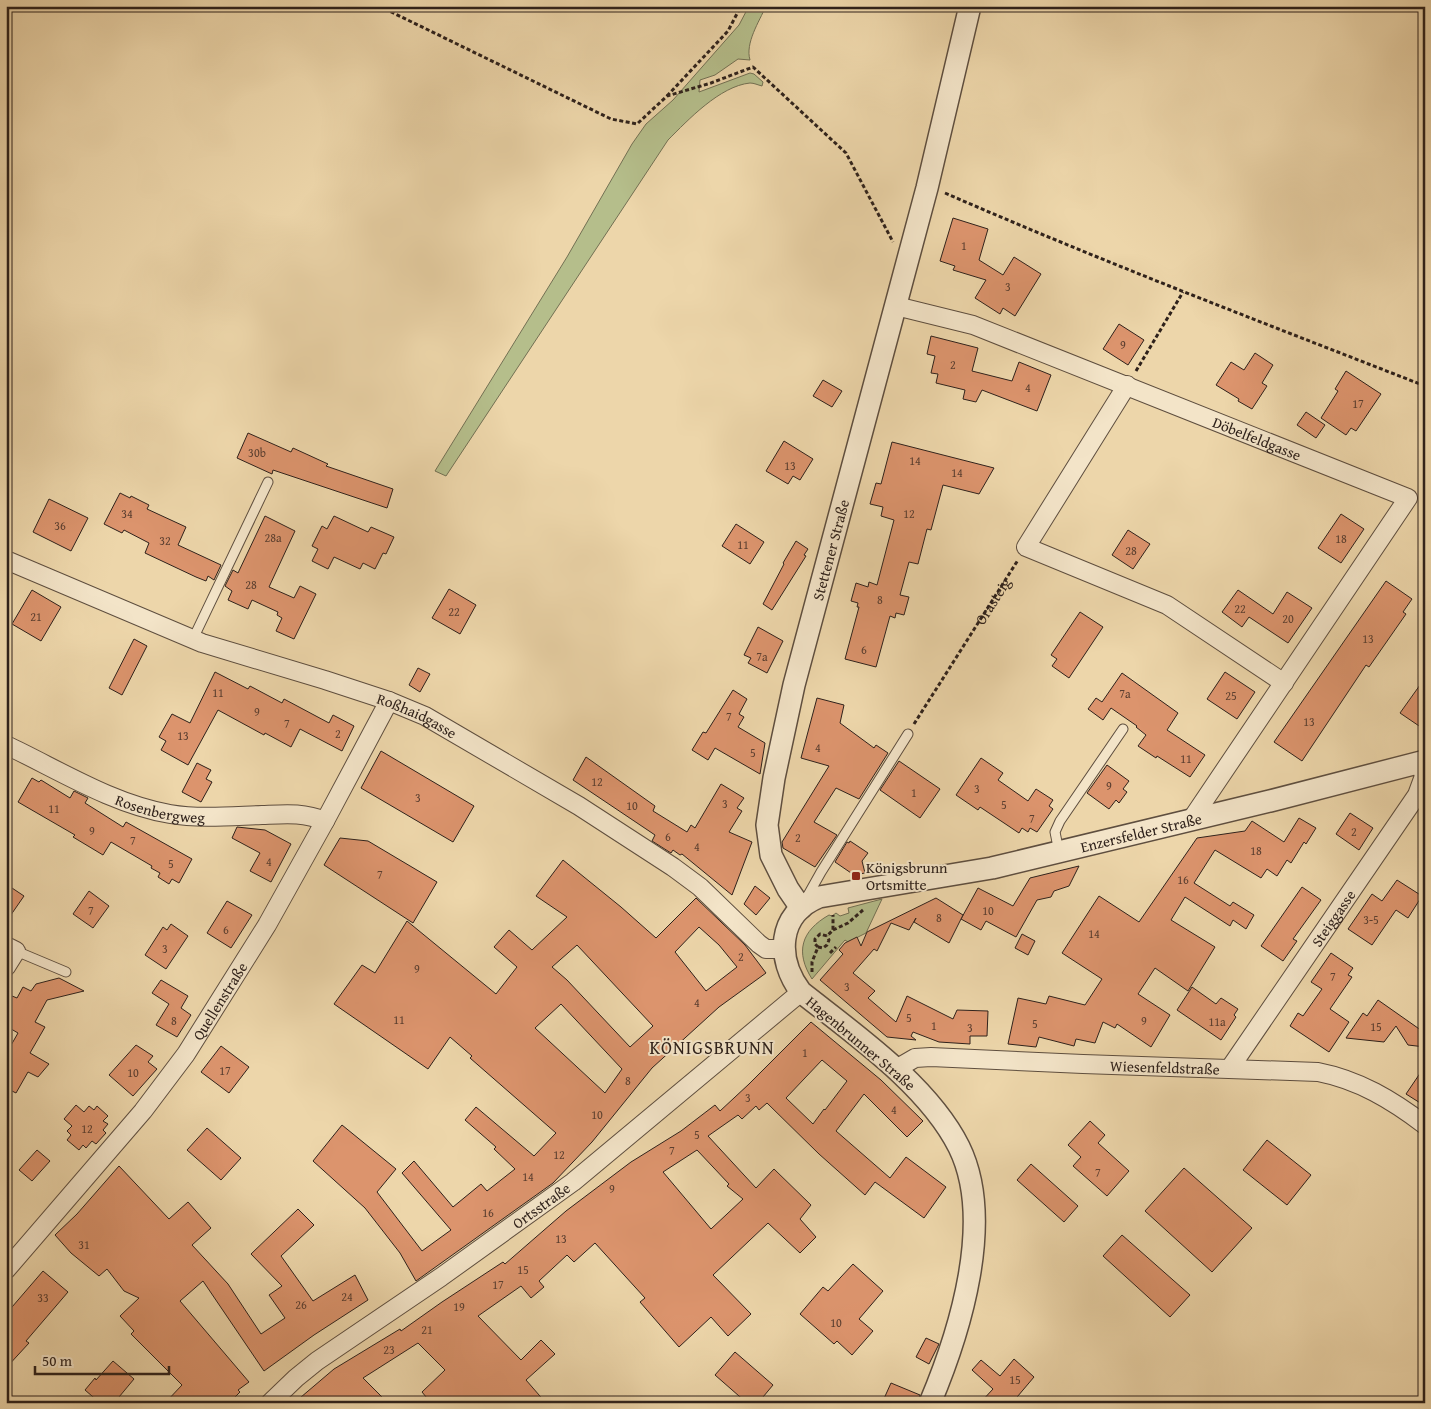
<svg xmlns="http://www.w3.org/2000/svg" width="1431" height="1409" viewBox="0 0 1431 1409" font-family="'Gentium Book Plus',serif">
<rect width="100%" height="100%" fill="#edd6aa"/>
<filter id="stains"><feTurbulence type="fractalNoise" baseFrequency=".004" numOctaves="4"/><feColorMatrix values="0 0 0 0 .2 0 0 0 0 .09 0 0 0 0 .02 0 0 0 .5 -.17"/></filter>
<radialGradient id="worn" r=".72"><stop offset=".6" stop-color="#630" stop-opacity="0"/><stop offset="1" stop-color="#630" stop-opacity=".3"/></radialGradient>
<g fill="#b5be8b" stroke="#727053">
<path d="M749,6H766C759,22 745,43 750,60L738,59L715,75L700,80L699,92L750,73L754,74L763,82L762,86C758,85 754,83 750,83C720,86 688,120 668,140L446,476L435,471L567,257L632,144L646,124L673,100L739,25Z"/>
<path d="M882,899L866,933L848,942L845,940L812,979C795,952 801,931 829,915L832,916L836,913L840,916L849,913L848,908Z"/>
</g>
<g fill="#dc946d" stroke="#2e211b" fill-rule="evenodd">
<path d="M953,218L988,229L979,260L1003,275L1014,257L1041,274L1015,316L1003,308L1000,314L975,298L986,280L953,270L955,266L940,261Z"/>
<path d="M1119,324L1144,340L1128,365L1103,349Z"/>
<path d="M931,336L978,348L972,371L1012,381L1019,362L1051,375L1037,411L982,390L976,402L963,399L965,390L936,383L938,374L931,373L935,356L927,354Z"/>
<path d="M1255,353L1273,365L1262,383L1267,386L1252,409L1238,401L1239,399L1216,385L1231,362L1244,370Z"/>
<path d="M1346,371L1381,394L1356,431L1351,428L1346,435L1321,418L1338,391L1335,389Z"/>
<path d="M823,380L842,391L832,407L813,396Z"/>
<path d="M1306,412L1325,425L1316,438L1297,425Z"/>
<path d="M248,433L291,452L293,448L328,464L326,466L393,489L387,508L273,470L272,474L237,458Z"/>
<path d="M784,441L813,459L800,480L793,476L788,484L766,471Z"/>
<path d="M892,442L994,468L979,494L943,485L931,530L927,529L918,564L909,562L900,595L909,597L904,615L896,613L895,618L890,616L876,667L845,659L859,607H857L858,603L851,601L856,583L868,587L869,582L877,585L894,520L881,516L883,507L870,504L876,483L881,484Z"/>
<path d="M120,493L130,498L131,496L149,505L147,509L186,527L178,545L221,565L214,580L208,576L206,581L196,577L145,553L149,543L124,530L122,533L104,524Z"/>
<path d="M49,499L88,518L71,551L33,532Z"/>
<path d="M1341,514L1364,529L1341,563L1318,548Z"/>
<path d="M265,516L295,531L269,587L294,598L300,586L316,594L294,639L276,631L282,618L277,615L278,612L252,600L248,609L228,600L232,591L225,586L233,570L238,573Z"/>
<path d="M334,516L368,532L371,527L394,537L386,554L383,553L375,569L363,563L360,569L334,557L328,569L312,561L318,549L312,546L322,526L327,529Z"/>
<path d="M736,524L764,542L750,564L722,546Z"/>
<path d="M1128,530L1150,544L1133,569L1112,555Z"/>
<path d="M796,541L808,549L804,555L806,556L772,610L763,604L784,564L783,563Z"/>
<path d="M1386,581L1412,599L1403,612L1406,614L1369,667L1366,665L1302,761L1274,742Z"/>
<path d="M449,589L476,605L460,634L432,618Z"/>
<path d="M32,590L61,607L41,641L12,624Z"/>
<path d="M1238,590L1273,614L1287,592L1312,608L1288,643L1249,617L1242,627L1222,612Z"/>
<path d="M1080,612L1103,627L1069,678L1052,666L1057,659L1051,655Z"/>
<path d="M758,627L783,641L767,673L748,663L751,658L744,655Z"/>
<path d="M134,639L147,646L122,695L109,688Z"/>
<path d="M418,668L430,674L420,692L409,685Z"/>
<path d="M215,672L248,689L250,686L282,703L284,699L329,723L333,715L354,726L342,751L300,729L291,747L265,733L264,735L218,710L188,765L161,750L166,741L159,737L172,714L190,723Z"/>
<path d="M1225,672L1255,692L1237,719L1207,699Z"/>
<path d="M1122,673L1178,713L1167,730L1205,755L1190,777L1157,756L1156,758L1138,746L1146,735L1136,727L1137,726L1111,708L1103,720L1088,709L1096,698L1102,702Z"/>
<path d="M1425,678V730L1400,713Z"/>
<path d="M733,690L747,699L739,714L744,717L738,727L765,743L760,774L715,748L708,760L692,750L703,732L706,733Z"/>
<path d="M817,698L844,705L840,723L874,748L876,745L888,753L859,799L836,788L814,822L837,835L815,867L783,848L782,842L829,766L801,758Z"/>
<path d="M381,751L474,806L453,842L361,788Z"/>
<path d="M586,757L655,806L653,811L687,832L691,825L695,828L721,784L744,798L737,808L742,811L729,832L752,842L732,895L682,854L680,855L673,850L671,853L652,841L655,835L573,780Z"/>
<path d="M981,758L1003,773L998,780L1028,801L1036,789L1053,800L1049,806L1053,809L1037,832L1030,828L1028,832L1022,828L1019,833L980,807L978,810L956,795Z"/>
<path d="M899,761L940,789L920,818L880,790Z"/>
<path d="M197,763L211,770L206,779L212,782L201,802L182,792Z"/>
<path d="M1107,765L1129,781L1123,789L1127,792L1119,803L1116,800L1109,809L1087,793Z"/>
<path d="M32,778L39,782L41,780L70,798L74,791L88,798L85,803L123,827L126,822L192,859L179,883L172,879L169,884L158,877L160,873L151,868L152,866L111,842L103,855L73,837L75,835L18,802Z"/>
<path d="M1350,813L1373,828L1359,850L1336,834Z"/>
<path d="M1299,818L1316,828L1306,844L1304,842L1291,863L1287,860L1277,876L1267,869L1261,878L1215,850L1194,883L1230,906L1233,902L1254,915L1246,929L1233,920L1230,926L1185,897L1171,920L1215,947L1188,991L1155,968L1138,994L1170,1015L1151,1047L1117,1024L1115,1028L1103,1022L1095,1043L1076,1039L1074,1046L1039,1037L1036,1047L1008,1044L1018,998L1046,1004L1049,996L1085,1005L1102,979L1062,953L1099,896L1139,922L1197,838L1245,831L1252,821L1284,842Z"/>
<path d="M237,827L265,830L291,844L271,882L250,871L260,853L232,838Z"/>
<path d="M340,838L368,841L437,882L413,923L324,865Z"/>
<path d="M850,841L868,853L862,861L865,873L854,875L835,862L847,842L849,843Z"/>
<path d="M563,860L621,907L656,938L696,898L745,945L766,973L719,1007L652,1068L592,1142L553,1183L416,1281L400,1253L365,1208L313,1161L342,1125L396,1169L377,1192L422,1251L451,1230L402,1173L414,1161L453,1207L481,1184L487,1191L515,1169L494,1149L496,1147L465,1120L476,1107L534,1156L556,1133L470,1058L472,1056L450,1037L428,1069L334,1004L362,965L375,973L407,921L496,994L517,967L494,947L509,930L532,950L567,917L536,896ZM699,927L719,945L737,967L706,991L675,952ZM577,945L653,1026L630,1047L567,980L552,967ZM561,1004L622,1069L605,1093L535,1028Z"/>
<path d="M1079,866L1069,886L1054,891L1051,897L1037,900L1016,937L986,921L981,930L961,919L978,888L1013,906L1030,878Z"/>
<path d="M1397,880L1422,896L1408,918L1396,910L1372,945L1348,929L1372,894L1382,901Z"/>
<path d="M6,884L24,896L6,922Z"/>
<path d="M755,886L770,898L756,915L744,904Z"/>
<path d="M1302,887L1321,900L1293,939L1297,941L1283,961L1261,946Z"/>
<path d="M89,891L109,906L93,928L73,914Z"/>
<path d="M936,898L963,915L949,943L914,922L916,918L909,930L891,923L877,951L874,949L853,973L875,991L868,998L896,1022L907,996L953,1019L957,1010L988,1011L987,1036H970V1044L939,1042L913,1032L911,1036L916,1040L887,1037L820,980L843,954L839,950L845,943L857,937L861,946L867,932Z"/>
<path d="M227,901L252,915L231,948L207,933Z"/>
<path d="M171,924L188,936L166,969L145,955L163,927L167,930Z"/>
<path d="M1022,934L1035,941L1028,955L1015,948Z"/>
<path d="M1331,953L1353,968L1348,975L1352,977L1330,1009L1349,1022L1329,1052L1290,1026L1298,1013L1303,1016L1322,989L1311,982Z"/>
<path d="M59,978L84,991L47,1000L35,1022L45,1027L30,1053L49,1064L38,1077L28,1072L16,1093L6,1088V1054L18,1033L6,1026V1007L12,996L17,998L23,987L31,991L36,984Z"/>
<path d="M161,980L188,996L181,1008L191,1015L177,1037L156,1025L169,1004L152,993Z"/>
<path d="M1192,987L1216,1004L1221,998L1238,1009L1234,1015L1236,1017L1221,1040L1177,1010Z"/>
<path d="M1378,1000L1425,1033V1047L1408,1045L1396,1026L1384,1042L1346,1038L1363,1013L1367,1016Z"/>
<path d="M811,1022L881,1080L923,1121L907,1137L864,1094L836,1131L890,1178L906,1157L946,1187L924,1218L875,1182L865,1195L819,1154L767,1103L759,1110L756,1106L742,1119L738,1115L708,1136L756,1188L774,1169L811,1205L800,1219L816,1237L800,1253L768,1223L713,1275L751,1314L728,1336L711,1317L679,1347L640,1302L645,1298L595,1243L574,1262L567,1255L539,1281L544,1287L531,1298L521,1286L478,1316L521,1360L541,1340L555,1354L526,1380L546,1403H431L422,1392L445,1370L418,1343L363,1378L388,1403H294L334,1369L400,1329L401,1331L442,1302L503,1262L505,1264L566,1211L631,1162L681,1131L715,1105L720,1111L749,1084ZM822,1060L847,1081L825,1110L824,1109L813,1124L786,1098ZM697,1150L729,1184L727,1186L743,1199L711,1229L663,1172Z"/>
<path d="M136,1045L153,1056L148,1062L157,1069L133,1096L109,1075Z"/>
<path d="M221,1046L249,1067L229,1093L201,1072Z"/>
<path d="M1425,1066V1106L1406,1094Z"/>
<path d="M76,1105L84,1112L89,1106L94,1110L97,1106L108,1116L103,1121L108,1124L103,1130L106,1133L96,1144L92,1141L86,1148L83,1145L79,1150L67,1140L71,1135L67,1131L72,1126L64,1119Z"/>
<path d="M1090,1121L1105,1135L1098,1143L1129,1171L1107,1196L1073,1166L1081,1157L1068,1145Z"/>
<path d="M207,1128L241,1158L221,1180L187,1150Z"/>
<path d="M1267,1140L1311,1175L1287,1205L1243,1170Z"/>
<path d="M37,1150L50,1161L32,1181L19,1170Z"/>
<path d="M1031,1164L1078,1206L1064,1222L1017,1180Z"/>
<path d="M119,1166L169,1219L188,1202L211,1228L192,1245L228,1284L261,1334L285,1318L269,1295L282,1286L251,1254L298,1209L314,1225L281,1256L313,1301L355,1275L368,1300L314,1335L264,1371L203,1281L180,1301L249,1382L238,1390L240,1392L229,1403H165L182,1385L131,1334L134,1331L120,1316L139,1298L124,1291L107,1269L99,1276L71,1253L55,1235L77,1214Z"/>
<path d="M1184,1168L1252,1228L1212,1272L1145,1211Z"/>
<path d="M1122,1235L1190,1295L1170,1317L1103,1256Z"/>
<path d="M853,1264L883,1291L859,1319L873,1331L852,1355L837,1341L834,1344L800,1314L823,1287L828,1291Z"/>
<path d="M43,1271L68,1292L26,1341L29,1343L6,1368V1314Z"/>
<path d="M926,1338L939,1344L929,1364L916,1357Z"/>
<path d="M735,1352L773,1385L758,1403H747L715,1375Z"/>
<path d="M1014,1359L1034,1377L1012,1403H980L993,1389L972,1370L981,1360L1000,1376Z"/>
<path d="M113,1361L134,1379L114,1403H100L85,1390L95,1378L96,1380Z"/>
<path d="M891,1383L920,1395L918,1403H882Z"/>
</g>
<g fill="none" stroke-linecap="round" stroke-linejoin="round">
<g stroke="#5e4e3f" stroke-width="11">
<g id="service">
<path d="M193,639L268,482"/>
<path d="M1059,852L1055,832L1060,821L1123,729"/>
<path d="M807,897L821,872L908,734"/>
<path d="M16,951L66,972"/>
</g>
</g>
<g stroke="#5e4e3f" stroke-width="20">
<g id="minor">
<path id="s2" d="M896,306L973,325L1408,498L1191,820"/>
<path d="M1127,385L1026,547L1167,605L1284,683"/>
<path id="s3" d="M6,560L202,643L325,680L389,701L425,716L579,806L673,867L700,887L759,944L766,949H783"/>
<path id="s4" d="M6,745C59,770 112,804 170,814C200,819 232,816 262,815C285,814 303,812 325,821"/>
<path d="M6,946L16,951L6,967"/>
<path id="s5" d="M1230,1068L1417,795L1424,776L1420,762"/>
<path id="s6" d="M896,1069L915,1058L931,1057L1083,1064L1318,1072C1359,1080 1392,1100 1425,1125"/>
<path id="s7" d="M6,1270L143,1111L186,1054L267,925L325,821L389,701"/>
<path id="s8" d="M270,1403L296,1378L317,1361L441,1277L573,1182L801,992"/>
</g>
</g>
<g stroke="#5e4e3f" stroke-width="24">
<g id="tertiary">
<path id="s9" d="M801,908L788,889L771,855L767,825L774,778L794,685L927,188L970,6"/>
<path id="s10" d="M930,1403C960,1332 995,1220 959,1147C928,1085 854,1034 801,992C776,959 777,914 819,897L992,868L1270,801L1425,761"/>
</g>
</g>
<g stroke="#2e211b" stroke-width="3" stroke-dasharray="4 2.5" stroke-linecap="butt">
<path d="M379,6L611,119L637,124L667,96L711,83L753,67L846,153L893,242"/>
<path d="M667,96L728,31L741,6"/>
<path d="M945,193C1103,262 1264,323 1425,386"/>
<path d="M1136,371L1183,292"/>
<path id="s1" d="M914,724L1018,560"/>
<path d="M833,930L848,923L863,910"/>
<path d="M818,947L823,948L827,945L829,940L827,936"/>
<path d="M830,953L836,947"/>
<path d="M812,972V962L818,947L815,944V939L820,934L827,936L833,930V915"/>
</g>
<use href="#service" stroke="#f3e4c8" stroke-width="9"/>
<use href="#minor" stroke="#f3e4c8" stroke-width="18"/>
<use href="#tertiary" stroke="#f3e4c8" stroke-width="21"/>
</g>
<rect fill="#8f2418" stroke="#f3e4c8" stroke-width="2" x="851" y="871" width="10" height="10" rx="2.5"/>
<g text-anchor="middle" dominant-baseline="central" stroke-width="4" stroke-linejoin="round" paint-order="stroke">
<g font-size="12" fill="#5a3e30">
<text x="964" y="245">1</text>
<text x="1008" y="286">3</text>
<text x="1123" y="344">9</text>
<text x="953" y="364">2</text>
<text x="1028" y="387">4</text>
<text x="1358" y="403">17</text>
<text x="257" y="452">30b</text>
<text x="915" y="460">14</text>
<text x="790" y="465">13</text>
<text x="957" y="472">14</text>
<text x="127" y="513">34</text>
<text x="909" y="513">12</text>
<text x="60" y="525">36</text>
<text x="273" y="537">28a</text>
<text x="1341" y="538">18</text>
<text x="165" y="540">32</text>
<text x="743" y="544">11</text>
<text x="1131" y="550">28</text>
<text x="251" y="584">28</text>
<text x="880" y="599">8</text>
<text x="1240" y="608">22</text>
<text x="454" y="611">22</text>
<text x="36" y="616">21</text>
<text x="1288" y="618">20</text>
<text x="1368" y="638">13</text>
<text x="864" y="649">6</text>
<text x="762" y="656">7a</text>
<text x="218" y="692">11</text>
<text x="1125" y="693">7a</text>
<text x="1231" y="695">25</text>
<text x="257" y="711">9</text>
<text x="729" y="716">7</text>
<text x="1309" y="721">13</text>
<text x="287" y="723">7</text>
<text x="338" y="733">2</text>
<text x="183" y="735">13</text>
<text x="818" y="747">4</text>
<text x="753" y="752">5</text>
<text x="1186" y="758">11</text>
<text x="597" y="781">12</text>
<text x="1109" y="785">9</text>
<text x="977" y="788">3</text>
<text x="914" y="792">1</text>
<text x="418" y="797">3</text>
<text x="725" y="803">3</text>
<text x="1004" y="804">5</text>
<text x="632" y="805">10</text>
<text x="54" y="808">11</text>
<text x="1032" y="818">7</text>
<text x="92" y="830">9</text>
<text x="1354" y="831">2</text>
<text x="668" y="836">6</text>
<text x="798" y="837">2</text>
<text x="133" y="840">7</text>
<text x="697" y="846">4</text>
<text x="1256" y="850">18</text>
<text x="269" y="861">4</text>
<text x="171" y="863">5</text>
<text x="380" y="874">7</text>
<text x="1183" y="879">16</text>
<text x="91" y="910">7</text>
<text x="988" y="910">10</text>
<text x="939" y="917">8</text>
<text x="1371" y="919">3-5</text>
<text x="226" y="929">6</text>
<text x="1094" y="933">14</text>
<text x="165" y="948">3</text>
<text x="741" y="956">2</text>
<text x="417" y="968">9</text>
<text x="1333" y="976">7</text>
<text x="847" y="986">3</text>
<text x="697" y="1002">4</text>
<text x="909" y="1017">5</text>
<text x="399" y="1019">11</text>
<text x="174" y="1020">8</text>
<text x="1144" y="1020">9</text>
<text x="1217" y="1021">11a</text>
<text x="1035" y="1023">5</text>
<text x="934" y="1025">1</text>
<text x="1376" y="1026">15</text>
<text x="970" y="1027">3</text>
<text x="805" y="1052">1</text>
<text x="225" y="1070">17</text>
<text x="133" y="1072">10</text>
<text x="628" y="1080">8</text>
<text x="748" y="1097">3</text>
<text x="894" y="1109">4</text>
<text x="597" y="1114">10</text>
<text x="87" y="1128">12</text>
<text x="697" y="1134">5</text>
<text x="672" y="1150">7</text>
<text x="559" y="1154">12</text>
<text x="1098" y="1172">7</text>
<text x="528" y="1176">14</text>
<text x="612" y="1188">9</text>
<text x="488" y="1212">16</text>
<text x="561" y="1238">13</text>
<text x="84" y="1244">31</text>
<text x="523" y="1269">15</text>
<text x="498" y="1284">17</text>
<text x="347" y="1296">24</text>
<text x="43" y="1297">33</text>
<text x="301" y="1304">26</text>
<text x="459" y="1306">19</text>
<text x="836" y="1322">10</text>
<text x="427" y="1329">21</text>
<text x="389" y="1349">23</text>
<text x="1015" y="1379">15</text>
</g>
<g font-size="15" fill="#2e211b" stroke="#f3e4c8">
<text stroke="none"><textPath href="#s2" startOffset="385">Döbelfeldgasse</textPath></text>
<text stroke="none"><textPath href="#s9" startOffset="374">Stettener Straße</textPath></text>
<text stroke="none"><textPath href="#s1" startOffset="146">Orasteig</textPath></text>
<text stroke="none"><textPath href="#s3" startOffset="440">Roßhaidgasse</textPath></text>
<text stroke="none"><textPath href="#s4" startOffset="168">Rosenbergweg</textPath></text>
<text stroke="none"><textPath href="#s10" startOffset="930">Enzersfelder Straße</textPath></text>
<text stroke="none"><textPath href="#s5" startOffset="182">Steiggasse</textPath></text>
<text stroke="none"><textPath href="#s7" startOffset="344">Quellenstraße</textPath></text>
<text transform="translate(861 1043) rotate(40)">Hagenbrunner Straße</text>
<text stroke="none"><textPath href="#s6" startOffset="272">Wiesenfeldstraße</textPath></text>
<text stroke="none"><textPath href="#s8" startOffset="336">Ortsstraße</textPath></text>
</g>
<g font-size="15" fill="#2e211b" stroke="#f3e4c8" text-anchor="start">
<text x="866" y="867">Königsbrunn<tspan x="866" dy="17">Ortsmitte</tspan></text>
</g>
<g font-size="18" letter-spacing="1" fill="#2e211b" stroke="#f3e4c8">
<text x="712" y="1047">KÖNIGSBRUNN</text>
</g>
</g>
<rect width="1431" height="1409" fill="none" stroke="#edd6aa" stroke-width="25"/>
<rect x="8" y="8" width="1416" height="1394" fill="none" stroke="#2e211b" stroke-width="2.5"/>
<rect x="12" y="12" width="1406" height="1384" fill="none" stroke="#2e211b"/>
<path d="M35 1366v8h134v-8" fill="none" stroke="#2e211b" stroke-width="2.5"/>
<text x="42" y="1366" font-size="15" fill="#2e211b" stroke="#f3e4c8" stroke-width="4" paint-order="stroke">50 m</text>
<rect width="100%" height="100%" filter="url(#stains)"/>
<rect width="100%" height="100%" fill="url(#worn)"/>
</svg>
